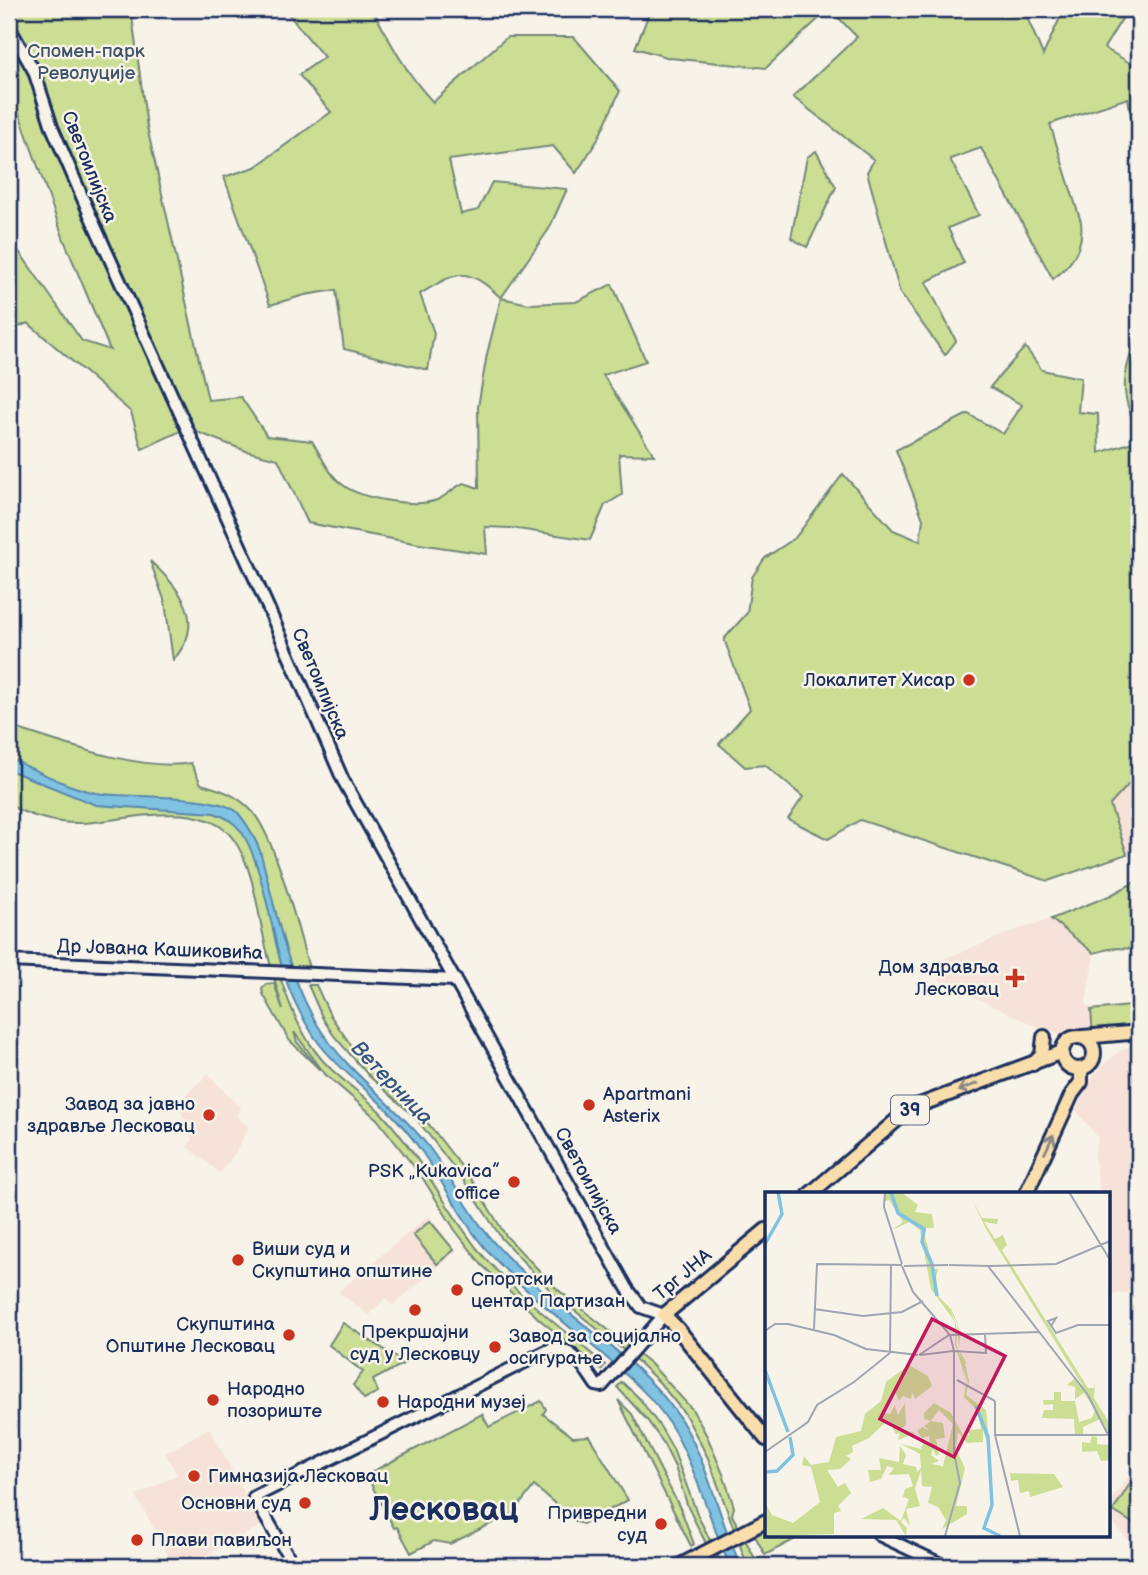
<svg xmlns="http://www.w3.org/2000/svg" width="1148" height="1575" viewBox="0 0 1148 1575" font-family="'Balsamiq Sans',sans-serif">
<rect width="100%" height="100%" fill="#f7f3e8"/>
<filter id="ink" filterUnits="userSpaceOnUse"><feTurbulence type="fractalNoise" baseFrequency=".0143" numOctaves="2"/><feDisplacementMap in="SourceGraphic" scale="14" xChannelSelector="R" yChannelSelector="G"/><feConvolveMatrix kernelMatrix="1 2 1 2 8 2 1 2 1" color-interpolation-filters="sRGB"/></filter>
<g filter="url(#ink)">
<g fill="#f6e2d8">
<path d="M1139,773V863L1138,864L1127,854L1110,805Z"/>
<path d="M1051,919L1094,953L1086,1003L1091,1010L1093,1035L1070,1037L1033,1025L942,982L936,973L937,965L944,959L1016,930Z"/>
<path d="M1139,1044V1283L1127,1293L1108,1294V1194L1100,1193L1094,1156L1098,1138L1076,1110L1092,1078L1102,1066L1121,1050Z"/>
<path d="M208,1074L241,1109L236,1115L248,1127L236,1152L220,1173L187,1147L192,1140L178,1102Z"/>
<path d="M428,1216L456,1251L392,1306L385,1298L369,1315L338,1292Z"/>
<path d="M209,1428L262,1525L187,1566H174L136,1496L177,1474L165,1453Z"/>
<path d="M1139,1464V1554L1108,1516V1503Z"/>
</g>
<g fill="#cbde93" stroke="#738678" stroke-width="2">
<path d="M9,9H131L147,127L208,400L241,397L267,436L312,441C321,455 329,475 343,485C361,499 416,508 437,500C447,496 454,487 464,483L479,488L478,407L487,354L501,298C466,265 458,271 420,294L434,333L428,370L344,349L336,290L305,295L270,305L224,177L255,167L331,112L299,75L324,57L284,9H381L374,12C391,44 408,76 433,102L507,37H574L620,91L597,141L576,173L553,146L449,160L461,214L478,210L492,182L567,189L549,229L501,298L529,304L576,302L612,284L646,361L603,375L654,455L619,454L622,495L605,505L590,540L511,528L485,527L487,554L419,544L308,523L278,459L246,451L187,428L142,449L131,412L28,323L9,331V255L18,250L82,341L110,350L64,240L19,113L9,102Z"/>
<path d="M651,9H829L766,68L670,58L635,48Z"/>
<path d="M830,9H1015L1027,17L1043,55L1064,9H1128L1104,48L1139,68V164L1128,98L1050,124L1081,222C1084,246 1072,265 1053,279L981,148L950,159L979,215L948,228L964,263L926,282L956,341L945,355L900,293L867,172L874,160L793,97L857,37Z"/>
<path d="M816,151L836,187L807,247L791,238L807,157Z"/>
<path d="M1139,328V431C1115,390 1126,370 1139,328Z"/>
<path d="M1025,347L1042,370L1081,378L1078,412L1098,414L1099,453L1139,440V773L1110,805L1127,854L1048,881L860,820L828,839L788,819L803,797L765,765L745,767L719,744L750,709L724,639L747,613L752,577L765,558L795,538L843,474L893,530L920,541L923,519L896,450L968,414L1003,434L1022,405L990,387Z"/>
<path d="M150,561C181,589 208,622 173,660L165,602Z"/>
<path d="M9,726C59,742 140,772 191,763L201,784C219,789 235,794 249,808C276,833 299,936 311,975L279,974C291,1010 304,1044 332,1070C349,1086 369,1099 384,1116C420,1156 443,1204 476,1247C509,1289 564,1330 605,1365L601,1370L539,1319L482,1265L455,1230L422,1177L377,1119L325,1074L294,1032L297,1042L320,1070L289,1040L263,994L262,989L266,984L274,983L283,1010C277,988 270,965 265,943C257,909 254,869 234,840C203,796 125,821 81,823C57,824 29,816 9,805Z"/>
<path d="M1139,880V949L1113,948L1094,953L1051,919L1109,896Z"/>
<path d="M308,985H316L330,1015L353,1048L409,1101L427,1122L471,1179L506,1236L557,1289L651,1364L692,1409L707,1436L723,1474L734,1507L732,1515L759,1566H749L745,1559L708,1458L685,1414L659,1382L637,1361L553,1293L502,1239L464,1181L415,1117L370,1077L334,1036L323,1019Z"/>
<path d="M1139,1005V1022L1093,1035L1091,1010Z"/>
<path d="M430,1221L454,1250L437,1264L413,1235Z"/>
<path d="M343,1323L405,1363L373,1380L378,1392L364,1399L353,1385L363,1372L329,1345Z"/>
<path d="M622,1382L639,1398L661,1428L673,1449L698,1516L723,1566H717L688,1507L675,1467L662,1441L647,1420L617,1387Z"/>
<path d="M618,1400L632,1414L681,1510L694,1544L691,1546Z"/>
<path d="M541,1401L546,1409L543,1414L573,1437L589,1436L628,1500L583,1524L577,1522L534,1486L508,1520L505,1517L450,1544L434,1541L411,1553L397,1527L394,1528L371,1484L373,1482L368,1474L482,1414L489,1427Z"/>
<path d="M1139,1469V1527L1113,1511Z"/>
<path d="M766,1530V1535H803L765,1555L755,1536Z"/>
</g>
<path fill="#80c2e1" stroke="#5887ad" stroke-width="2" d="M9,758C38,771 71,790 103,794C131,798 222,793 239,814C248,825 255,838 260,851C277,912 289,988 327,1039C356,1079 398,1107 428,1146C449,1173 463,1203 484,1230C496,1247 512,1262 527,1276C575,1323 635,1356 675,1411C708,1457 717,1516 741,1566H730C708,1518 696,1465 668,1421C650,1394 625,1374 601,1353C573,1330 543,1306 517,1281C502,1267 486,1251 474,1234C448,1196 428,1154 397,1120C371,1091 338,1070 315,1038C302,1018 290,994 283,971C272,934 262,859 240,830C233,821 225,817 214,813L96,805L9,770Z"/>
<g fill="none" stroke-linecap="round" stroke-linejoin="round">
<g stroke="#1b2f5e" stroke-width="16">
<g id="secondary">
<path d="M9,27L34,71L52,127L90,215L267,605L343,780L627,1288L641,1307L664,1315L602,1386L596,1385C585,1369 574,1347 551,1349L254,1497L294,1566"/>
<path d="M9,961L456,980"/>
<path d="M879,1535L945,1566"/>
</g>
</g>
<g stroke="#1b2f5e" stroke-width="18">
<g id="primary">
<circle cx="1078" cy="1053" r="16"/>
<path d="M1083,1037L1129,1033L1139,1029"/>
<path d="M1033,1064L1042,1055L1044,1037"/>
<path d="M810,1194L898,1119L917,1106L1062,1052"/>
<path d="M1026,1194L1072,1094L1081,1082V1069"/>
<path d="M766,1230L664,1315L677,1328L766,1439"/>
<path d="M679,1566L766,1521"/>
</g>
</g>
<use href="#secondary" stroke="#f7f3e8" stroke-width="10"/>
<use href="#primary" stroke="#f9deab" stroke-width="12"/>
</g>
<defs><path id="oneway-shaft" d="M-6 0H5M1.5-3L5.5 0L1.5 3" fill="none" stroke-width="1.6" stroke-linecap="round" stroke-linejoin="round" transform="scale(1.75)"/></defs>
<g stroke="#8a8684">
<use href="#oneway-shaft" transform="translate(968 1087) rotate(160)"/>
<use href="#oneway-shaft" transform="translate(1049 1144) rotate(-65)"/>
</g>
</g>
<g fill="#c8321e" stroke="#f7f3e8" stroke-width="2.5">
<circle cx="969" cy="680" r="7"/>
<path d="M1011.5 967.5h7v7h7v7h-7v7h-7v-7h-7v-7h7z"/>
<circle cx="589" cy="1105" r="7"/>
<circle cx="209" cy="1115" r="7"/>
<circle cx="514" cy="1182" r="7"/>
<circle cx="238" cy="1260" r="7"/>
<circle cx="457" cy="1290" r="7"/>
<circle cx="415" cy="1310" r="7"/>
<circle cx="289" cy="1335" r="7"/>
<circle cx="495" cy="1347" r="7"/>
<circle cx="213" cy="1400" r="7"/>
<circle cx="383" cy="1402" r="7"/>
<circle cx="194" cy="1476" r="7"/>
<circle cx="305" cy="1503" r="7"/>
<circle cx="661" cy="1524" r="7"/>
<circle cx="137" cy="1540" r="7"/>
</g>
<g text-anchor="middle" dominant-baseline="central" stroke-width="5" stroke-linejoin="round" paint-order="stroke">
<rect fill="#f7f3e8" stroke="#5d6a87" stroke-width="2" x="891" y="1095.5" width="38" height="29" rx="5"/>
<g font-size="18" font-weight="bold" fill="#1b2f5e">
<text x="910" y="1110">39</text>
</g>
<g font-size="19" fill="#3e5269" stroke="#f7f3e8">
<text x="86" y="51">Спомен-парк<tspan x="86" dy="22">Револуције</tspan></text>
</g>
<g font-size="19" fill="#1b2f5e" stroke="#f7f3e8">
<text transform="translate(89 167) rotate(68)">Светоилијска</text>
<text transform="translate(320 684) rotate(67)">Светоилијска</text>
<text transform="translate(160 950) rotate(2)">Др Јована Кашиковића</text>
<text transform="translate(588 1181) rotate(61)">Светоилијска</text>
<text transform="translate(683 1275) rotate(-40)">Трг ЈНА</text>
</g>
<g font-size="19" fill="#1b2f5e" stroke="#f7f3e8" text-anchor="start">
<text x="955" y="680" text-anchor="end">Локалитет Хисар</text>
<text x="999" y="967" text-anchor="end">Дом здравља<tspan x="999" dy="22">Лесковац</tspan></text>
<text x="603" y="1094">Apartmani<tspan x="603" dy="22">Asterix</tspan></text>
<text x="195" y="1104" text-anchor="end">Завод за јавно<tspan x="195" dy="22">здравље Лесковац</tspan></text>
<text x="500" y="1171" text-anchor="end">PSK „Kukavica”<tspan x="500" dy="22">office</tspan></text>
<text x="252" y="1249">Виши суд и<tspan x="252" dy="22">Скупштина општине</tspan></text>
<text x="471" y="1279">Спортски<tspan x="471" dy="22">центар Партизан</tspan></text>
<text x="275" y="1324" text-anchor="end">Скупштина<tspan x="275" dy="22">Општине Лесковац</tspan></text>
<text x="415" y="1332" text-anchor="middle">Прекршајни<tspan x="415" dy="22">суд у Лесковцу</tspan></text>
<text x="509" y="1336">Завод за социјално<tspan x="509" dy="22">осигурање</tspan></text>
<text x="227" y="1389">Народно<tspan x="227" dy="22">позориште</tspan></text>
<text x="397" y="1402">Народни музеј</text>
<text x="208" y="1476">Гимназија Лесковац</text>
<text x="291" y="1503" text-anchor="end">Основни суд</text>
<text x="647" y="1513" text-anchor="end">Привредни<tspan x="647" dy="22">суд</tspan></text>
<text x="151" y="1540">Плави павиљон</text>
</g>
<g font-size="21" font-style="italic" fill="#34547f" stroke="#f7f3e8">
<text transform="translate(392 1083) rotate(46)">Ветерница</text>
</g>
<g font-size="33" font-weight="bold" fill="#1b2f5e" stroke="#f7f3e8">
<text x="444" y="1510">Лесковац</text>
</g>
</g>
<g transform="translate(765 1192)">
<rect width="345" height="345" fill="#f7f3e8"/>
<path d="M120,0H136L153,13L150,20L167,22L169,36H161L160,45L169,77H173L169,94L175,106L186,117L189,123L192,130L195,143L194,156L192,131L185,118L191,132L192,141L191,152L197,169L201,188V192L203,193L194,158L202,172L200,171L204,189L201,203L221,218L225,260L218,238V250L202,251L193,240L191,257L200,276L191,314H202V322L177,337L181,328L173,315L163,311L167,295L157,294L156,278L150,297L155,314L141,317L145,334L139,326L136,330L142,336L141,344L131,328L96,327L118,316L136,329L144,307L138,305L140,297L148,294L144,282L124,283L129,276L122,274L116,287L105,290L103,278H116L114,266L134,270L135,254L141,263L138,272L151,275L152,280L156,276L155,262L136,252L156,257L158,251H165L164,244L157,246L152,239L157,235L165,239L159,234L166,229L159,227V221L169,211L186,221L198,243H204L203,238L216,237L212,218L199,205L201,189L190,152V130L166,97L155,38L144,30L127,38L138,30L124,8L119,9ZM174,218L188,232L178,274L166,272L174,269L166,263L168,257L171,264L174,262L171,247L180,246L178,231L166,229ZM207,7L217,26L233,27L232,32L219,30L230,47L238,43L242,53L237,58L323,196H329L330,189L329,206L345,232V248L335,227L318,235V244H310L309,227L277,226L279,218H288V212L279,213L278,208H289V200H296V209H310L314,230L327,226L330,218L319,201L310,207V195L302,193L309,187L319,196L221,37ZM144,173L163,184L167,194L150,207L147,200L146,207L138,204L134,209L130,200L120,221L125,222L130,213L133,223L140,211L141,233L136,237L150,241L133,248L135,241L131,242L123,228L104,246L87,254L88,260L81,264L86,267L75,277L62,278L73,295L80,291L86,301L73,314L76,319L69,321V342L0,344V311L7,323L28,331L55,310L46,275L37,273L39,264L46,273L64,270L71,245L96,239L100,222L116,209L121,190ZM327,244L332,245V252L345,253V268L336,269L332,259L317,260V250L325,251ZM245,281L289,282L298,295L265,305L264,299L255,301L253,288L246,289Z" fill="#cbde93" fill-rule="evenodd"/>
<path fill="none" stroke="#80c2e1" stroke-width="3.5" d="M126,0L133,21L159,37L157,50L167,72L172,104M0,52L17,22L13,0M0,178L23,240M211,214L223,245L227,313L219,336L235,344M0,280L12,279L28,263L25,245"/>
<path fill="none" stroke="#9fa5b1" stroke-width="2" d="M120,0L119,15L137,72M304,0L345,68M184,73L225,74M137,74L148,100L185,143M139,74L183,73M223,74L323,203L343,243H230L255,344M225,74L291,72L345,49M49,117L98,124L137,120L158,109M286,134L291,126L283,129L291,141L313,133H345M49,137L52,72L137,73M0,139L10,132H23L69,143L101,157L153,163M125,160L126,73M154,163L184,143L275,140M155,163L189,159L185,143M192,188L230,209M230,209V243M0,260L43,230L52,213L89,190L125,161M180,344L195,291L189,261V159L221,161L220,142"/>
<path fill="#c2185b" fill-opacity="0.15" stroke="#c2185b" stroke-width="3.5" d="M167,127L240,164L189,265L115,227Z"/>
<rect width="345" height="345" fill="none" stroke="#1b2f5e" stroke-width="3.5"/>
</g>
<rect width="1148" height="1575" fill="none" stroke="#f7f3e8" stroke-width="35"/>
<rect x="18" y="18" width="1113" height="1540" fill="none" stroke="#1b2f5e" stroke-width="2.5" filter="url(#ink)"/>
</svg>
